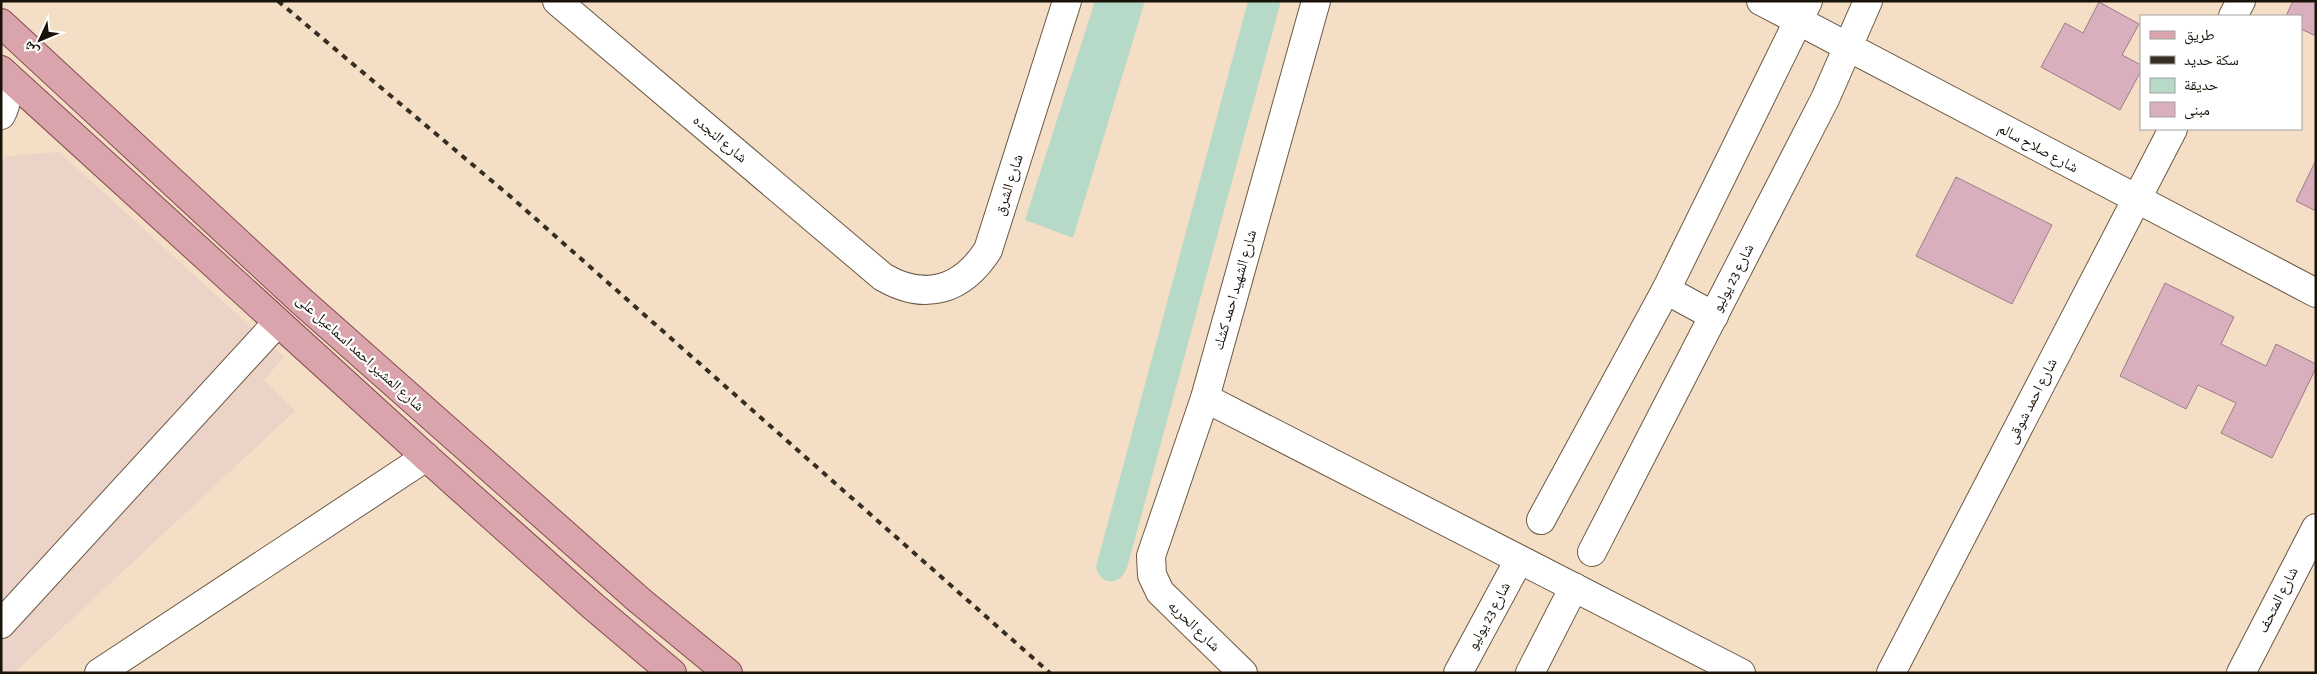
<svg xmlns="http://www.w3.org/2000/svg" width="2317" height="674" viewBox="0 0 2317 674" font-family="'Alegreya Sans','Noto Naskh Arabic',sans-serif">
<rect width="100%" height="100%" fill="#f4dfc6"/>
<path fill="#ebd3c8" d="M59,152L284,357L264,380L295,411L14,673H1V162L6,156Z"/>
<g fill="#b7d9c7">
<path d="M1095,1H1145L1073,238L1025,220Z"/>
<path d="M1248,1H1281L1127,568C1120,586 1100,586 1096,567Z"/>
</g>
<g fill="#d9afbe" stroke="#9b7c87">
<path d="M2293,1H2316V36L2301,29V16H2286Z"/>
<path d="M2099,2L2139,24L2122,55L2141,65V71L2120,110L2041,67L2065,23L2083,33Z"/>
<path d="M2316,160V211L2296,201Z"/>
<path d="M1956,177L2052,225L2012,304L1916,256Z"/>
<path d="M2165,283L2234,317L2221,344L2266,366L2276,344L2316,364V368L2272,458L2221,433L2236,403L2198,385L2186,409L2120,376Z"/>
</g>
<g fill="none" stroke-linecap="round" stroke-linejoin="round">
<g stroke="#6b5943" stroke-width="30">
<g id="minor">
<path d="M557,1L883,277C926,302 962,290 988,250L1067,1"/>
<path d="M1761,1L2316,293"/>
<path d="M2233,16L2241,1"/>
<path d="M1,76L6,75C8,90 8,102 1,115"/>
<path d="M1666,290L1714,316"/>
<path d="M1205,398L1741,673"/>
<path d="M1541,520L1666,290L1808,1"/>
<path d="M1592,552L1825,99L1868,1"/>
<path d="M1,624L277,323"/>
<path d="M99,673L426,457"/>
<path d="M1243,673L1160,592L1152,575L1151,556L1205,398L1316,1"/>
<path d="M1458,673L1519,560"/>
<path d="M1530,673L1574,587"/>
<path d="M1891,673L2173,129"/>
<path d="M2241,673L2316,528"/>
</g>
</g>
<g stroke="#854a4f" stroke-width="30">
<g id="major">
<path d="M1,23L299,299L639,600L728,673"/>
<path d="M1,70L426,457L594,607L672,673"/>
</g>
</g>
<use href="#minor" stroke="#fff" stroke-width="28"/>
<use href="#major" stroke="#d9a4ac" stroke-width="28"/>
<path stroke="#362e22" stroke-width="4" stroke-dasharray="6 6" stroke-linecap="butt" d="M278,1L511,197L1050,673"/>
</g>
<g text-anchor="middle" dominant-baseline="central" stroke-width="4.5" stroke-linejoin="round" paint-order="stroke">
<g font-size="15" fill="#191209" stroke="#fff">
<text transform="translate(720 139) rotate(40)">شارع النجده</text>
<text transform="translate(2038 148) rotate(28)">شارع صلاح سالم</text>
<text transform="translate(1009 185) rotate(-72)">شارع الشرق</text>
<text transform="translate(1733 278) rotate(-63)">شارع 23 يوليو</text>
<text transform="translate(1235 290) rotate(-74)">شارع الشهيد احمد كشك</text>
<text transform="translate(360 353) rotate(42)">شارع المشير احمد اسماعيل على</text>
<text transform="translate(2032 401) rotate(-63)">شارع احمد شوقى</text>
<text transform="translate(2278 600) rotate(-63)">شارع المتحف</text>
<text transform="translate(1489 616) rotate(-62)">شارع 23 يوليو</text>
<text transform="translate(1194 626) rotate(44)">شارع الحريه</text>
</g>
</g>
<rect width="2317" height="674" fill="none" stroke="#191209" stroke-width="5"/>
<rect x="2140" y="15" width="162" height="115" fill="#ffffff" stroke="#a3a09d"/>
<rect x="2150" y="31" width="25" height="8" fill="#d9a4ac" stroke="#a3a09d"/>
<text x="2184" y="40" font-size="15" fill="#191209">طريق</text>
<rect x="2150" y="56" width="25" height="8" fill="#362e22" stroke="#a3a09d"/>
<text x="2184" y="65" font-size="15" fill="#191209">سكة حديد</text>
<rect x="2150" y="78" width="25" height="15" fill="#b7d9c7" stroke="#a3a09d"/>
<text x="2184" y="90" font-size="15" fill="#191209">حديقة</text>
<rect x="2150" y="102" width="25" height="15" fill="#d9afbe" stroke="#a3a09d"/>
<text x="2184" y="115" font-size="15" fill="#191209">مبنى</text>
<g transform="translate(40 40) rotate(226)" stroke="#ffffff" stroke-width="4" paint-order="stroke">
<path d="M0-4L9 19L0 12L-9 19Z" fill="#191209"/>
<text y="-8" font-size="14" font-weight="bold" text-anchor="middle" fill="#191209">ش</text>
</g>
</svg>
